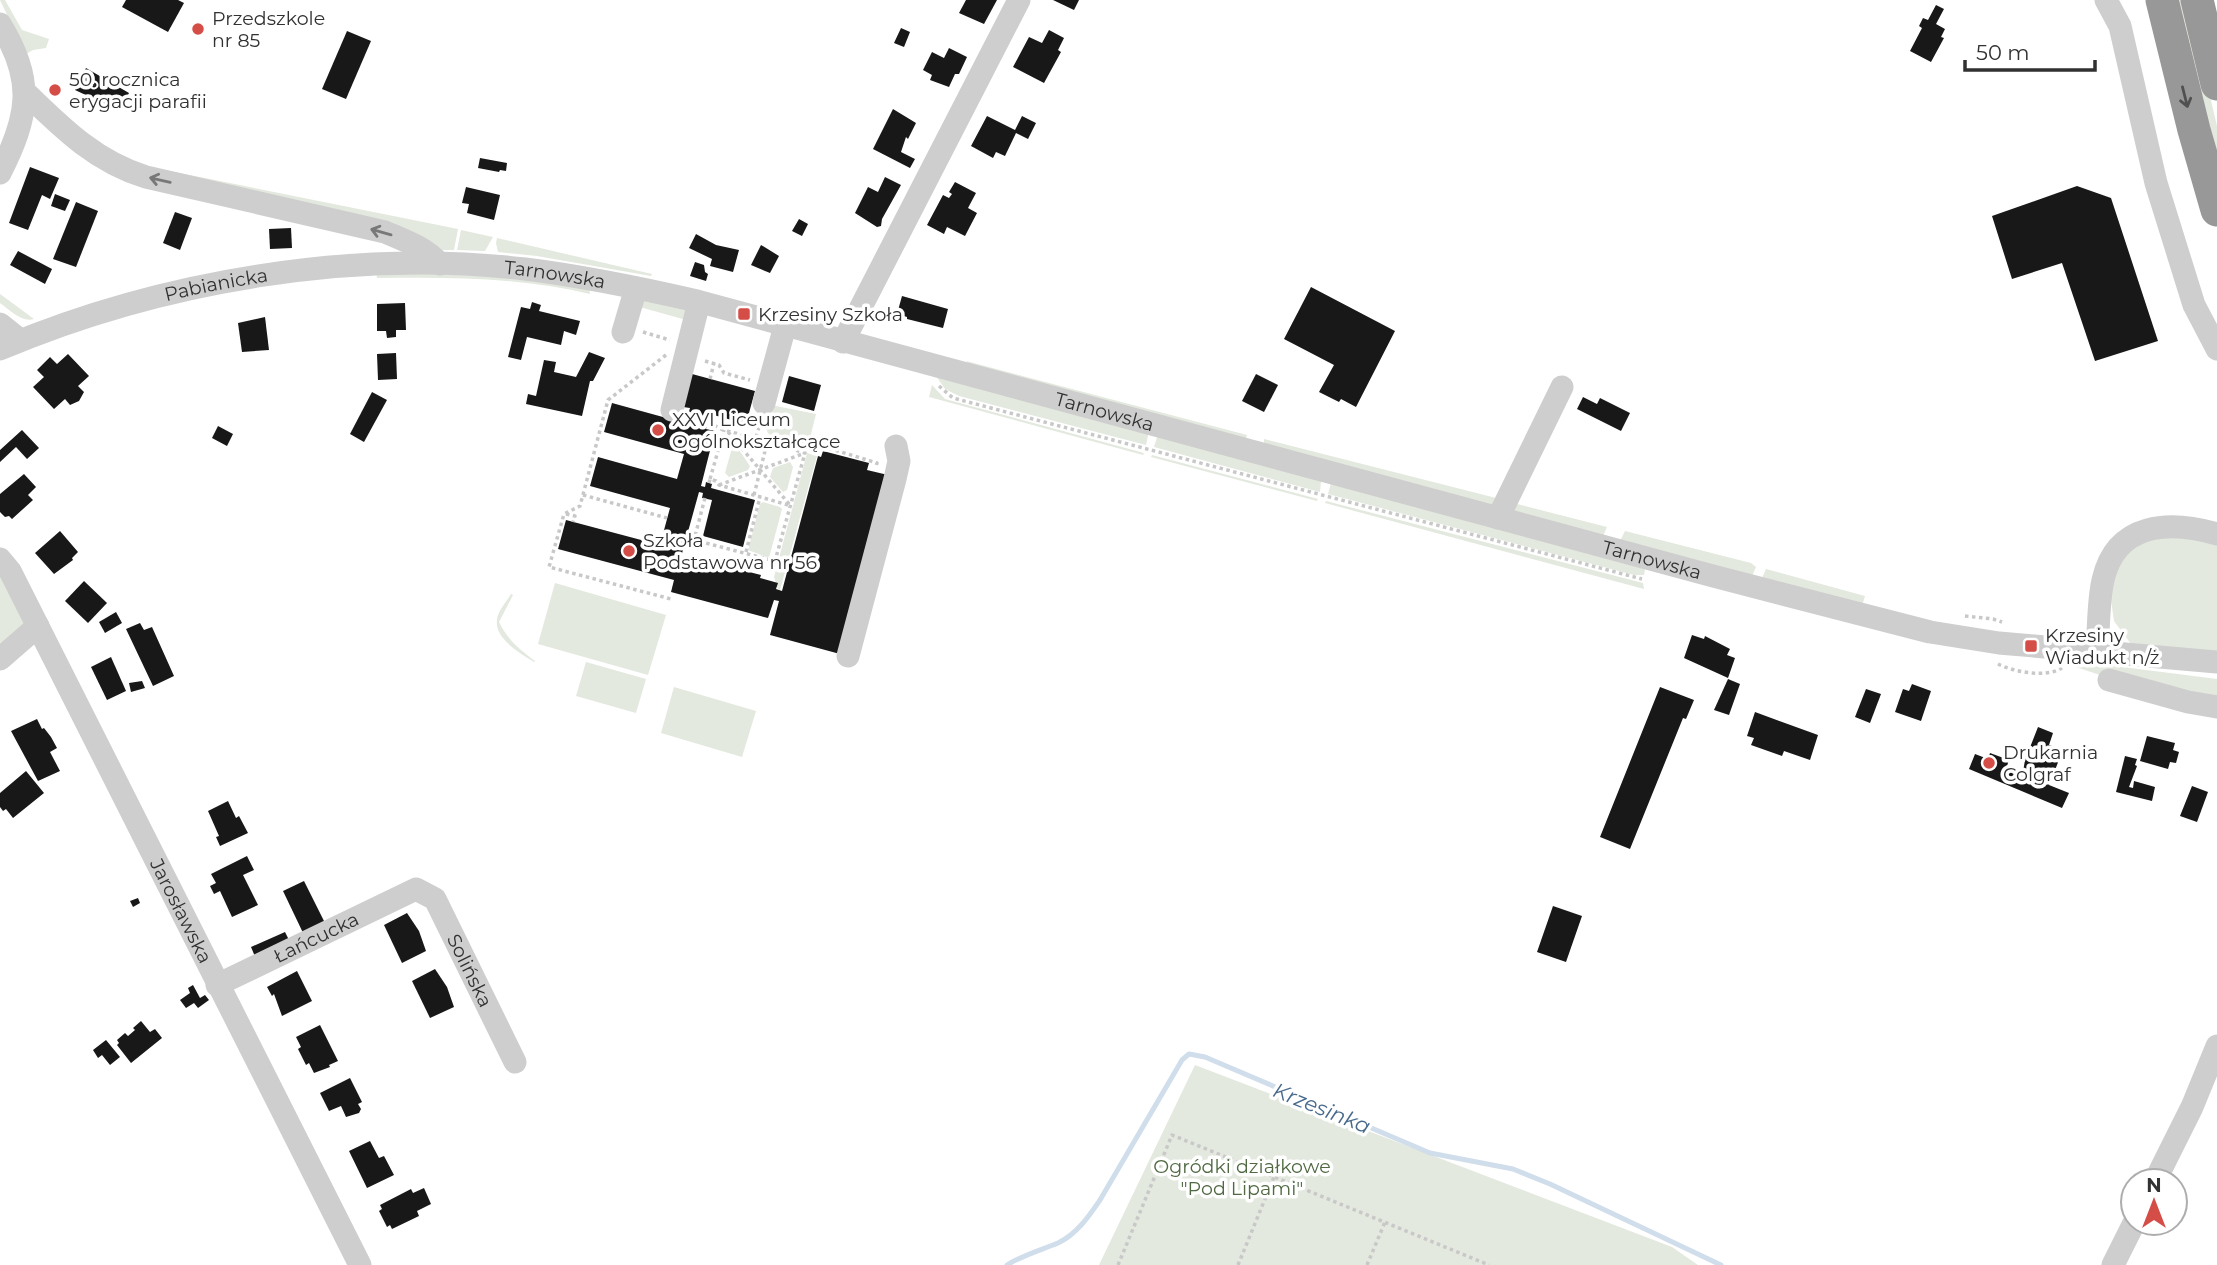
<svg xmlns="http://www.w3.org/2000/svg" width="2217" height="1265" viewBox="0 0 2217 1265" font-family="Montserrat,sans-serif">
<rect width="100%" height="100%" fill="#fff"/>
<g fill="#e3e9de">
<path d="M0,0H5L22,30L49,39L46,48L33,50L26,54Z"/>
<path d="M2174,0H2187L2217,126V167Z"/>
<path d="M93,142L140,165L458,229L454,250H438L124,163Z"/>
<path d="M461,230L493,237L485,251L457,250Z"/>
<path d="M497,238L652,274L651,276L537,256L498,252L496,243Z"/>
<path d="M376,272L467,273L589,287L590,294C520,277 448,277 377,278Z"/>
<path d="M0,294L34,319C22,323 10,310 0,303Z"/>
<path d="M639,297L683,308L691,315L690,321L636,306Z"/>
<path d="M966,361L1247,435L1245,441L976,369Z"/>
<path d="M936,376L1149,431L1146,445L959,396L945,389Z"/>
<path d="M932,385L945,399L1144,453L1143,455L929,397Z"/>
<path d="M771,405L816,414L810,438C783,436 755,450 771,405Z"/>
<path d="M1158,434L1321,481L1320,492L1154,447Z"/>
<path d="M1264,439L1500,499L1496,508L1264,446Z"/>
<path d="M737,447L750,466L748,470L729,477L725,473L732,448Z"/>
<path d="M807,453L817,456L780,590L778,589L774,577Z"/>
<path d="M1152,455L1318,499L1317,501L1151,457Z"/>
<path d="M790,462L793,467L787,490L783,492L770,477L773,468Z"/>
<path d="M1331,483L1645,569L1644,575H1634L1328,494Z"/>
<path d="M1326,501L1643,583L1644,589L1325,503Z"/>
<path d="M763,502L780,507L782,509L769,558L748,550L760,504Z"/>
<path d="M1509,502L1607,527L1603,536L1509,511Z"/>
<path d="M1625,531L1751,563L1756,567L1752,576L1620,541Z"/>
<path d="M2163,534L2217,543V652L2131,644L2114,621L2110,593L2118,563L2137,544Z"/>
<path d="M0,568L34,626L0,655Z"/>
<path d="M1766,569L1865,596L1862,606L1762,578Z"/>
<path d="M555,583L666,615L648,675L538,644Z"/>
<path d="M511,594L513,595L499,622C508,640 519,649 535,661L534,662C522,654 494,639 497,620C497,612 507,601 511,594Z"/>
<path d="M586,662L646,679L636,713L576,696Z"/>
<path d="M2099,664L2217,679V701L2103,676L2076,667Z"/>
<path d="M674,687L756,711L742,757L661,733Z"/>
<path d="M1195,1065L1672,1247L1698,1265H1099Z"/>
</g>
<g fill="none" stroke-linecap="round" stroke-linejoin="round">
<path stroke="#d0ddea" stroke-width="5" d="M1007,1265C1023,1255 1041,1250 1058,1243C1077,1234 1089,1216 1100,1200L1182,1060L1189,1054L1205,1057L1430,1153L1513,1169L1550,1184L1721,1265"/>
</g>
<g fill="#181818">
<path d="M126,0H178L184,3L168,32L122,7Z"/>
<path d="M966,0H997L984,24L959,13Z"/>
<path d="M1053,0H1079L1074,10Z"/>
<path d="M1936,5L1944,9L1936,24L1945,29L1941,37L1944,38L1931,62L1910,51L1922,28L1919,26L1923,18L1928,20Z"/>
<path d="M901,28L910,32L904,47L894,43Z"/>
<path d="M1049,30L1064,38L1058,50L1061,52L1044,83L1013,67L1029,37L1042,43Z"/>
<path d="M347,31L371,41L346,99L322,89Z"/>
<path d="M949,48L967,57L959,74H955L949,87L930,80L932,75L923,70L932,52L944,58Z"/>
<path d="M86,68L129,93L121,109L106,102L105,104L75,90Z"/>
<path d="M893,109L916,123L908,139L906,137L901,152L915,159L910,168L873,149Z"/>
<path d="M987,116L1015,130L1022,116L1036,123L1028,139L1016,133L1005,156L996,152L993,158L971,146Z"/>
<path d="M480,158L507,163L506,171L500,170L499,172L478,168Z"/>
<path d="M30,167L59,178L50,199L42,195L28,230L9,223Z"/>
<path d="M885,177L901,185L882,219L881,226L877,227L855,213L868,187L878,192Z"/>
<path d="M955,182L976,193L968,208L977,213L965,236L947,227L944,234L927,225L943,195L949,198L952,194L949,192Z"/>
<path d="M2077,186L2111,198L2158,341L2095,361L2062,263L2012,279L1992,216Z"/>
<path d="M466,187L500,195L494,220L467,213L469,204L462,203Z"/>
<path d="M55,194L70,200L65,211L51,206Z"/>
<path d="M76,202L98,211L76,267L53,259Z"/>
<path d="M175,212L192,218L180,250L163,243Z"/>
<path d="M799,219L808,224L802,236L792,231Z"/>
<path d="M291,228L292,248L270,249L269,229Z"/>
<path d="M696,234L716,245L739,250L733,272L710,266L712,259L689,248Z"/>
<path d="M761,245L779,256L770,273L751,265Z"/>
<path d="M18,251L52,269L45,284L10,265Z"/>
<path d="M695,262L704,265L705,272L708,274L706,281L690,276Z"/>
<path d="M1311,287L1395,331L1356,407L1341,399L1339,402L1319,392L1334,365L1284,339Z"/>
<path d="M902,296L948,309L943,328L907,319V317L897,314Z"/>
<path d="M532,302L541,305L539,311L580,321L576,335L564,331L561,345L527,337L521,360L508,357L521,307L530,309Z"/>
<path d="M405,303L406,330H396V337L387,338L386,331H377V304Z"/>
<path d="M265,317L269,350L242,352L238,323Z"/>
<path d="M589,352L605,358L593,381H590L582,416L526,404L528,394L536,396L544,360L556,362L554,372L576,377Z"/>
<path d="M396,353L397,379L378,380L377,354Z"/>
<path d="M68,354L89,376L78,386L84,392L79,401L70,405L65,399L54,409L33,387L44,377L37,370L50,357L57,364Z"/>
<path d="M692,374L755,391L746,424L710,414L706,429L715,431L701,486L705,487L706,482L712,484L711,488L755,500L743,547L703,536L712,500L702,498L703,493L699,492L681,557L685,558L686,556L761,575L760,578L778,583L776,589L782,591L818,456L821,457L823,451L869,463L867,470L888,475L840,654L770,635L779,601L774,600L768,618L671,592L674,580L558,549L566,520L660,545L670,508L590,486L598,457L677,479L684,454L604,432L612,403L692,425L693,421L687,419L690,408L683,407Z"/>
<path d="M1256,374L1278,385L1264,412L1242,401Z"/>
<path d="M789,376L821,385L814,411L782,402Z"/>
<path d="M372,392L387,400L364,442L350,434Z"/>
<path d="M1583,397L1597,404L1600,398L1630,413L1621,431L1577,409Z"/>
<path d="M218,426L233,434L227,446L212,438Z"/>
<path d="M22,430L39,448L27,459L16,447L0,462V450Z"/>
<path d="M24,474L36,487L28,495L33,500L12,519L9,516L5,517L0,512V494Z"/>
<path d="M60,531L78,552L72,558L73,560L54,574L35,553Z"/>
<path d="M84,581L107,603L88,623L65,601Z"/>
<path d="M116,612L122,623L105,633L99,622Z"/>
<path d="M140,623L144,630L152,627L174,676L153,686L126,629Z"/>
<path d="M1692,635L1704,639L1705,636L1730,649L1727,655L1735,658L1728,678L1684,658Z"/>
<path d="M111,657L126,691L107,700L91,667Z"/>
<path d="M1728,679L1740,684L1729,715L1714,710Z"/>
<path d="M142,681L145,688L131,692L129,683Z"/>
<path d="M1912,684L1931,691L1921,721L1895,712L1903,689L1909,691Z"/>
<path d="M1660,687L1694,700L1686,719L1683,718L1630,849L1600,837Z"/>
<path d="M1866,689L1881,694L1870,723L1855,717Z"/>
<path d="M1755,712L1818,735L1810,760L1784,751L1782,756L1751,745L1754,738L1747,736Z"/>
<path d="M37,719L42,729L44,728L51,737L57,748L50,752L60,771L38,781L11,731Z"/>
<path d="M2038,727L2053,733L2049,745L2063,750L2049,785L2069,793L2062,808L1969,769L1975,754L1988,759L1990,753L2009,760L2007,766L2023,772L2025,760Z"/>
<path d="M2147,736L2175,743L2173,750L2179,752L2176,763L2170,762L2168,769L2140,761Z"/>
<path d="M2125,756L2137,759L2135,765L2137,766L2129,787L2133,788L2134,781L2155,787L2152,801L2116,792Z"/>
<path d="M26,771L44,793L13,818L6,809L3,811L0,807V793Z"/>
<path d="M2192,786L2208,792L2197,822L2180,816Z"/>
<path d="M228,801L236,818L239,816L248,833L220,846L216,837L219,836L208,811Z"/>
<path d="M247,856L254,870L243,875L258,905L232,917L220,891L214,894L210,886L216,883L211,874Z"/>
<path d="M304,881L327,927L305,937L283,891Z"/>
<path d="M138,898L140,903L133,907L130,901Z"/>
<path d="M1553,906L1582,916L1566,962L1537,952Z"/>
<path d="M407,913L419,931L426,951L402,963L384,925Z"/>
<path d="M285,932L291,944L256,959L251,947Z"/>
<path d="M435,969L447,987L454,1007L430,1018L412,981Z"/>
<path d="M297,971L312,1001L282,1016L274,994L272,996L267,987Z"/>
<path d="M193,985L200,998L205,995L209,1000L198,1008L194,1003L186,1008L180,1000L190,993L188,988Z"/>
<path d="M141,1021L150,1032L155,1029L162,1038L131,1063L117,1045L119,1043L117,1040L125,1033L128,1036L135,1030L133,1028Z"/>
<path d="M320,1025L338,1061L329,1065L330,1067L314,1073L309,1063L306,1065L298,1049L301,1047L296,1037Z"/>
<path d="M106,1040L120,1057L110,1065L102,1055L98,1058L93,1050Z"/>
<path d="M350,1078L362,1102L358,1104L361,1109L359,1113L346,1117L341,1106L329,1111L320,1093Z"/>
<path d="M370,1141L379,1158L384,1156L394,1175L367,1188L349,1151Z"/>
<path d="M424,1188L431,1204L417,1211L419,1216L392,1229L390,1225L387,1227L379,1211L382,1209L380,1205L411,1189L413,1193Z"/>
</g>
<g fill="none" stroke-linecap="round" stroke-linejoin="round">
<g stroke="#c8c8c8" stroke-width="3.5" stroke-dasharray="3.5 3.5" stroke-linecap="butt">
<path d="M643,332L670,340"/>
<path d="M666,355L608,400L580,506L564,514L549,567L671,599"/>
<path d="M705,361L719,365L724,373L750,380"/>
<path d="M710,379L714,363"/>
<path d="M939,386L953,398L1642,579"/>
<path d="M708,422L721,429L778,445L790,442L812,443L877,463L876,466"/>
<path d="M728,432L790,505"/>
<path d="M756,437L761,421"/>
<path d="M710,479L724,430"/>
<path d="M709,483L710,479L716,481L719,485L788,505"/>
<path d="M719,485L805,453"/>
<path d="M583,495L667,518"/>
<path d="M754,495L767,443"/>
<path d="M705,498L694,540L775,561L805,453L778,445"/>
<path d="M566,514L575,516L573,522"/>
<path d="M746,552L760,497"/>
<path d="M1965,616L1993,619L2002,622"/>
<path d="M1998,664C2014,672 2046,678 2062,668"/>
<path d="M1118,1265L1172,1135L1489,1265"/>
<path d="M1238,1265L1274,1177"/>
<path d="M1367,1265L1385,1222"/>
</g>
<g stroke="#cecece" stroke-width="23">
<path d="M2106,0L2120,26L2156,183L2194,305L2217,349"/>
<path d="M0,24C35,80 29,116 0,173"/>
<path d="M25,92C62,128 96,162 146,177L385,232C406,241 424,247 440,264"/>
<path d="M0,324L20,340"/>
<path d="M623,332L636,288"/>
<path d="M843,342L1019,0"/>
<path id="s1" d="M0,349C160,281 352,249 525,269C582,276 640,288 697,301L1713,576L1930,632L1999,643L2217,662"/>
<path d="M764,403L785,326"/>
<path d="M672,410L699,302"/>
<path d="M1498,518L1562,387"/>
<path id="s2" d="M0,559L10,571L360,1265"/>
<path d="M2097,650C2099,627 2098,602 2103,580C2116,522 2170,520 2217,534"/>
<path d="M848,656L895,479L899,461L896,446"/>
<path d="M0,659L38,626"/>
<path d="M2109,680L2188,702L2217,707"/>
<path id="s3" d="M217,985L416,889L435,899L515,1062"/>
<path d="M2155,1181L2192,1107L2217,1046"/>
<path d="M2113,1265L2134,1223"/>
</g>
<g stroke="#989898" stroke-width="33">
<path d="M2162,0L2194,130L2217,210"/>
<path d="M2197,0L2217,84"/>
</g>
</g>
<defs><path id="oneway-shaft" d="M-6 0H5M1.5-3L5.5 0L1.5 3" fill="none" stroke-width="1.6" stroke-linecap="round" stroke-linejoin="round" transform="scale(1.75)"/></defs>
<use stroke="#505050" href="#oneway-shaft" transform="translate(2185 97) rotate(76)"/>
<g stroke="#787878">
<use href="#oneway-shaft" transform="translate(160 180) rotate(-167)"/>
<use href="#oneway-shaft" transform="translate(381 232) rotate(-164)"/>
</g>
<g fill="#d44d47" stroke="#fff" stroke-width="2.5">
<circle cx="198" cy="29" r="7"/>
<circle cx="55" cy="90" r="7"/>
<rect x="737" y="307" width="14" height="14" rx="3.5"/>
<circle cx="658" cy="430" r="7"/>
<circle cx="629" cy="551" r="7"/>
<rect x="2024" y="639" width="14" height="14" rx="3.5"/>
<circle cx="1989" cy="763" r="7"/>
</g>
<g text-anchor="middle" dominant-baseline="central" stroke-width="7" stroke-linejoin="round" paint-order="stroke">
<g font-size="19" fill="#313131" stroke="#fff" text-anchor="start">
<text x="212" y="18">Przedszkole<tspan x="212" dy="22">nr 85</tspan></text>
<text x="69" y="79">50. rocznica<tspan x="69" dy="22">erygacji parafii</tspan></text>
<text x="758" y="314">Krzesiny Szkoła</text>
<text x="672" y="419">XXVI Liceum<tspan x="672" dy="22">Ogólnokształcące</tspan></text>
<text x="643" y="540">Szkoła<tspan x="643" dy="22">Podstawowa nr 56</tspan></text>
<text x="2045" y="635">Krzesiny<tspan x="2045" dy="22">Wiadukt n/ż</tspan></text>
<text x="2003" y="752">Drukarnia<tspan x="2003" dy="22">Colgraf</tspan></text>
</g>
<g font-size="19" fill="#313131" stroke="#fff">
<text stroke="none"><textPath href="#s1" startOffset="567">Tarnowska</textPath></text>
<text stroke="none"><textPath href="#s1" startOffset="226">Pabianicka</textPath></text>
<text stroke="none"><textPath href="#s1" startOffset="1134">Tarnowska</textPath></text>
<text stroke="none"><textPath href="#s1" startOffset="1701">Tarnowska</textPath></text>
<text stroke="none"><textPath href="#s2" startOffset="396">Jarosławska</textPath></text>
<text stroke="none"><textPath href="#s3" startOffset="110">Łańcucka</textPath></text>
<text stroke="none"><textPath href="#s3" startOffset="322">Solińska</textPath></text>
</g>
<g font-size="19" fill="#506943" stroke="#fff">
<text x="1242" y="1166">Ogródki działkowe<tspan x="1242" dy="22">"Pod Lipami"</tspan></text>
</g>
<g font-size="21" font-style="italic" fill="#47698c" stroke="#fff">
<text transform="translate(1322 1108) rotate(22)">Krzesinka</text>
</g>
</g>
<g transform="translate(2154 1202)"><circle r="33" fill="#ffffff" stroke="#adadad" stroke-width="2"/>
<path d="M0-5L12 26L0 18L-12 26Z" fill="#d44d47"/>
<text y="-10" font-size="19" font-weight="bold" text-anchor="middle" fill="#313131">N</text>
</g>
<path d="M1965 60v10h130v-10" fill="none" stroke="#313131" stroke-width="3.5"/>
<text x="1976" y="60" font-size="21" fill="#313131" stroke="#ffffff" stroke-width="5" paint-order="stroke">50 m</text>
</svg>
